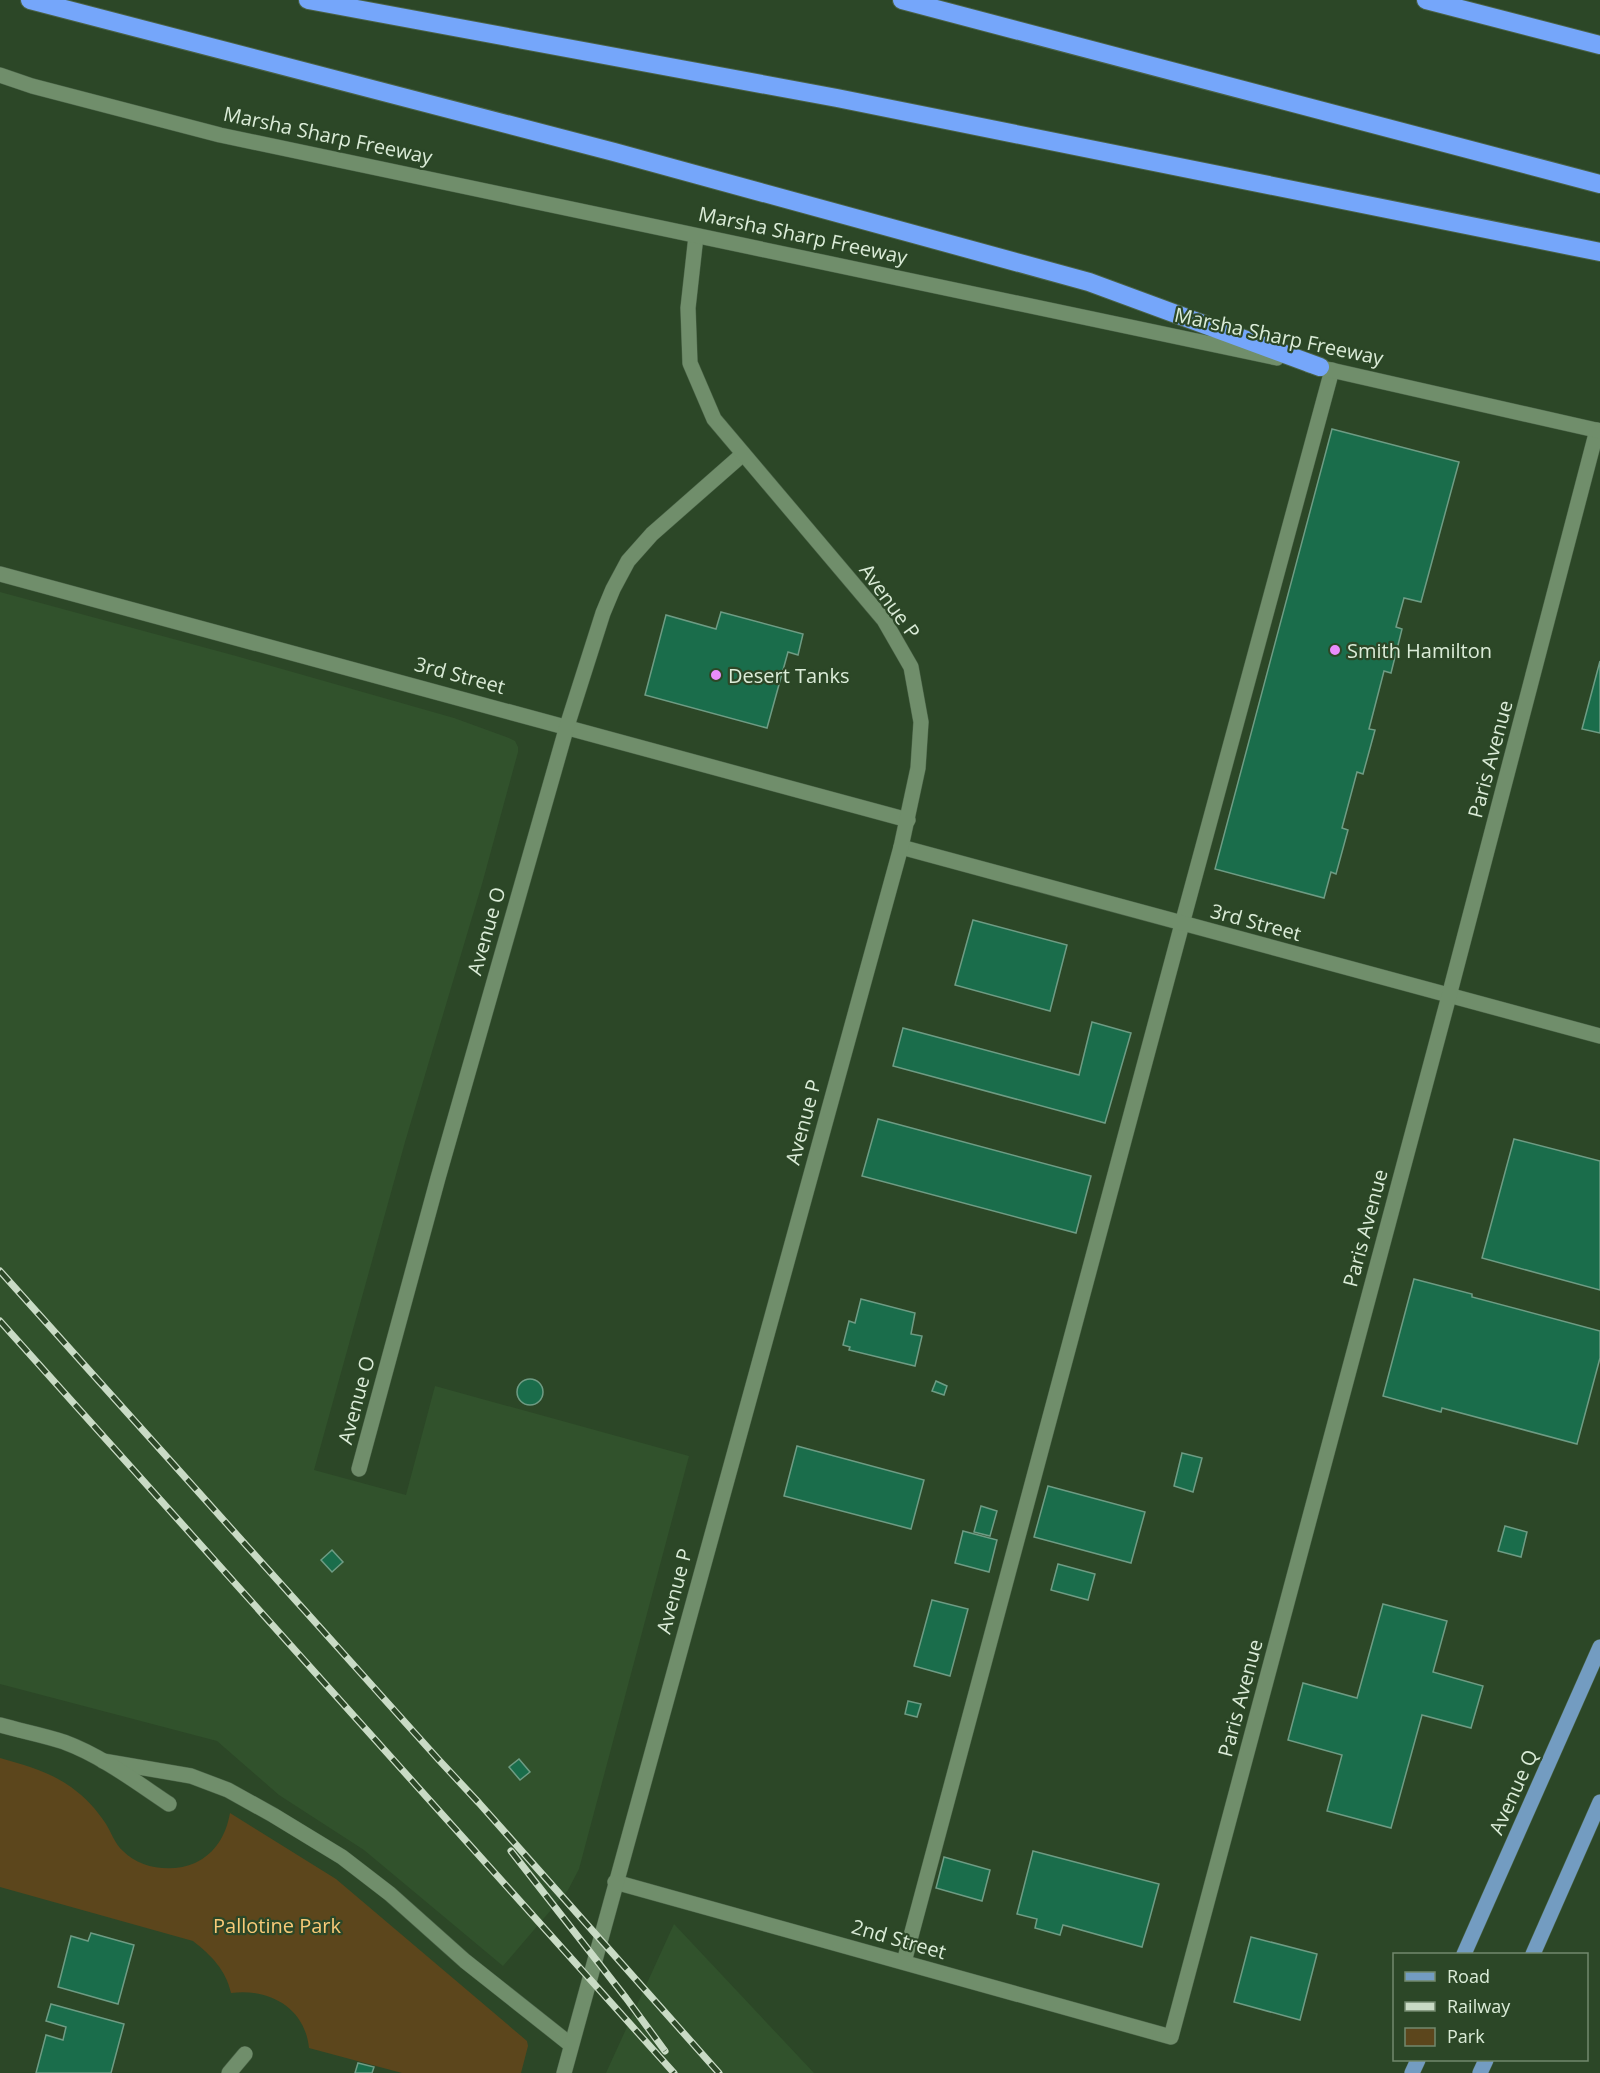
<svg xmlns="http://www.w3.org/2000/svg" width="1600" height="2073" viewBox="0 0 1600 2073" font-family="'Open Sans',sans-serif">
<rect width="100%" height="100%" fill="#2c4727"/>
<g fill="#31522c">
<path d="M0,592L236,656L454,718L509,738L515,741L518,747V752L482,884L405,1142L314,1470L406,1495L435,1386L689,1456L579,1869L568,1890L503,1966L364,1850L279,1795L217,1741L0,1684Z"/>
<path d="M674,1924L814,2073H606Z"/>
</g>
<path fill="#5c461c" d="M0,1758C25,1765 50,1772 71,1787C86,1798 96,1809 106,1824C111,1832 115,1844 123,1851C140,1869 173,1873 195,1863C216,1853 226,1835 230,1813L336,1879L527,2041L528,2046L521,2073H402L309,2048C305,2007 268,1988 231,1993C226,1970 211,1955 193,1941L0,1887Z"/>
<g fill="#1a6d4b" stroke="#6e9c84" stroke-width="1.5">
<path d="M1332,429L1459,462L1421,602L1404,598L1396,627L1402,629L1391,673L1384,671L1369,729L1375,730L1363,774L1357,772L1342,828L1348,830L1336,874L1331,872L1324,898L1215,869Z"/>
<path d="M721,612L803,634L798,655L788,652L767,728L645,695L666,615L716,629Z"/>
<path d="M1600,661V733L1582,729Z"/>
<path d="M973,920L1067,945L1050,1011L955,985Z"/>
<path d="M1092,1022L1131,1033L1105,1123L893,1066L903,1028L1079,1075Z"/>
<path d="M878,1119L1091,1176L1076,1233L862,1176Z"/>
<path d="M1514,1139L1600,1161V1290L1482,1258Z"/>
<path d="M1414,1279L1472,1294V1297L1600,1331V1358L1577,1444L1442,1408L1441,1412L1383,1396Z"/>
<path d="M861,1299L915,1313L911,1334L922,1336L915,1366L849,1350L850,1347L843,1345L849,1321L855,1323Z"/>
<circle cx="530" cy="1392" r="13"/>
<path d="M936,1381L947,1386L944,1395L932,1391Z"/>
<path d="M797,1446L924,1480L911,1529L784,1496Z"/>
<path d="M1182,1453L1202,1458L1193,1492L1174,1486Z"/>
<path d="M1048,1486L1145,1512L1131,1563L1034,1537Z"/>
<path d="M981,1506L997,1511L990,1536L974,1532Z"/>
<path d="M1505,1526L1527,1532L1521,1557L1498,1551Z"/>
<path d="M963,1531L997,1540L989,1572L955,1563Z"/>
<path d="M332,1550L343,1562L332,1572L321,1560Z"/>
<path d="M1058,1564L1095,1574L1088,1600L1051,1590Z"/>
<path d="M932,1600L968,1609L950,1676L914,1666Z"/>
<path d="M1383,1604L1447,1621L1433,1672L1483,1686L1471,1728L1422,1715L1391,1828L1327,1811L1342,1755L1288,1740L1303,1683L1357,1698Z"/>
<path d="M908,1701L921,1704L917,1717L905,1714Z"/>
<path d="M519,1759L530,1772L520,1780L509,1767Z"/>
<path d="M1033,1851L1159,1884L1142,1947L1063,1925L1060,1935L1035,1928L1037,1919L1017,1914Z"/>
<path d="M944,1857L990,1870L982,1901L936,1888Z"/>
<path d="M91,1933L134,1945L118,2004L58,1987L71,1936L88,1941Z"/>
<path d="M1251,1937L1317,1954L1300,2020L1234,2002Z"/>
<path d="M51,2004L124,2024L111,2073H36L46,2035L63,2040L66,2027L46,2021Z"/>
<path d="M358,2063L374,2067L372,2073H355Z"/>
</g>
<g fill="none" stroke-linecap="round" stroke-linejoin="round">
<g stroke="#4a6247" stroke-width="16">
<g id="service">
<path d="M103,1761L191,1776L228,1790L273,1815L342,1857L390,1894L465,1961L571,2045"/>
<path d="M904,1962L1182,924L1332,370"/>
</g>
</g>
<g stroke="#4a6247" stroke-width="16">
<g id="minor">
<path d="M0,574L908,820"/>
<path d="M901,847L1600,1036"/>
<path d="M359,1469L438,1178L567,726L603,613L613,589L628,561L652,534L743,454"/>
<path d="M0,1725C21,1731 43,1735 64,1742C102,1756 136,1782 169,1804"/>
<path d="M615,1882L1171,2037L1449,996L1597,430"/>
<path d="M229,2073L245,2054"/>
</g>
</g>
<g stroke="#4a6247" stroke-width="16">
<path id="tertiary" d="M564,2073L901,847L918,768L921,722L911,667L884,620L714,419L690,363L688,308L696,236"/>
</g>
<g stroke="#4a6247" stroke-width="16">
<g id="secondary">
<path d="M0,75L32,86L220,135L1277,358"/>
<path d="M1309,365L1600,431"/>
</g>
</g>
<g stroke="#4a6247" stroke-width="16">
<g id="primary">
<path d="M1464,1954L1600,1647"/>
<path d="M1533,1954L1600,1802"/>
<path d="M1412,2073L1418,2060"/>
<path d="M1480,2073L1486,2060"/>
</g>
</g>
<g stroke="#4a6247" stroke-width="20">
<g id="motorway">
<path d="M30,0L614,152L1089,282L1320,367"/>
<path d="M308,0L837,98L1600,252"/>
<path d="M902,0L1600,184"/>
<path d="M1426,0L1600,45"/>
</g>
</g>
<use href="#service" stroke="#708e6b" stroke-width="15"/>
<use href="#minor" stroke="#708e6b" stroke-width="15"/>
<use href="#tertiary" stroke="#708e6b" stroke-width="15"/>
<use href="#secondary" stroke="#708e6b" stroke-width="15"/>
<use href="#primary" stroke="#739cc1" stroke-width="15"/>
<use href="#motorway" stroke="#75a6fa" stroke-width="18"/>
<g stroke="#c9dbc5" stroke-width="7">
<g id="rail">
<path d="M0,1271L438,1759L479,1803L719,2073"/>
<path d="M0,1321L674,2073"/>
<path d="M511,1851L626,1998L665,2051"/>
</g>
</g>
<use href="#rail" stroke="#2c4727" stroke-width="4.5" stroke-dasharray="14" stroke-linecap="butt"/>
</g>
<g fill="#ea8dfc" stroke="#2c4727" stroke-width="2">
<circle cx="1335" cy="650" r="6"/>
<circle cx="716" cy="675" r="6"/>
</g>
<g text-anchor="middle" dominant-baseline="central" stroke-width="4.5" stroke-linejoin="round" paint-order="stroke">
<g font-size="20" fill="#dbecd8" stroke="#2c4727">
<text transform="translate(328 135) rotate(12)">Marsha Sharp Freeway</text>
<text transform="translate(803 235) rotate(12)">Marsha Sharp Freeway</text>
<text transform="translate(1279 336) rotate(12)">Marsha Sharp Freeway</text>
<text transform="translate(890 601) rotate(54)">Avenue P</text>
<text transform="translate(460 675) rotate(15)">3rd Street</text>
<text transform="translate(1490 759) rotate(-75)">Paris Avenue</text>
<text transform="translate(1256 922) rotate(15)">3rd Street</text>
<text transform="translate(486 931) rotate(-74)">Avenue O</text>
<text transform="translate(803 1122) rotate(-75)">Avenue P</text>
<text transform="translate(1365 1228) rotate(-75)">Paris Avenue</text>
<text transform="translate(356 1400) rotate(-75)">Avenue O</text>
<text transform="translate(674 1591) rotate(-75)">Avenue P</text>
<text transform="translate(1240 1698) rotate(-75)">Paris Avenue</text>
<text transform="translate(1513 1792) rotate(-66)">Avenue Q</text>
<text transform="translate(899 1939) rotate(16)">2nd Street</text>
</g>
<g font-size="20" fill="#dbecd8" stroke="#2c4727" text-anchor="start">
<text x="1347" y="650">Smith Hamilton</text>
<text x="728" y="675">Desert Tanks</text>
</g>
<g font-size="20" fill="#f8ca78" stroke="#2c4727">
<text x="277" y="1925">Pallotine Park</text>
</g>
</g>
<rect x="1393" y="1953" width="195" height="108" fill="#2c4727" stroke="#72896e" stroke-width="1.5"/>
<rect x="1405" y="1972" width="30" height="9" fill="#739cc1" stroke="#72896e" stroke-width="1.5"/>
<text x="1447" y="1983" font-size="18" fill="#dbecd8">Road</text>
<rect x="1405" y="2002" width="30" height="9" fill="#c9dbc5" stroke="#72896e" stroke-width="1.5"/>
<text x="1447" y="2013" font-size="18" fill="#dbecd8">Railway</text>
<rect x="1405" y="2028" width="30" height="18" fill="#5c461c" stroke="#72896e" stroke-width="1.5"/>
<text x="1447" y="2043" font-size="18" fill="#dbecd8">Park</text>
</svg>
